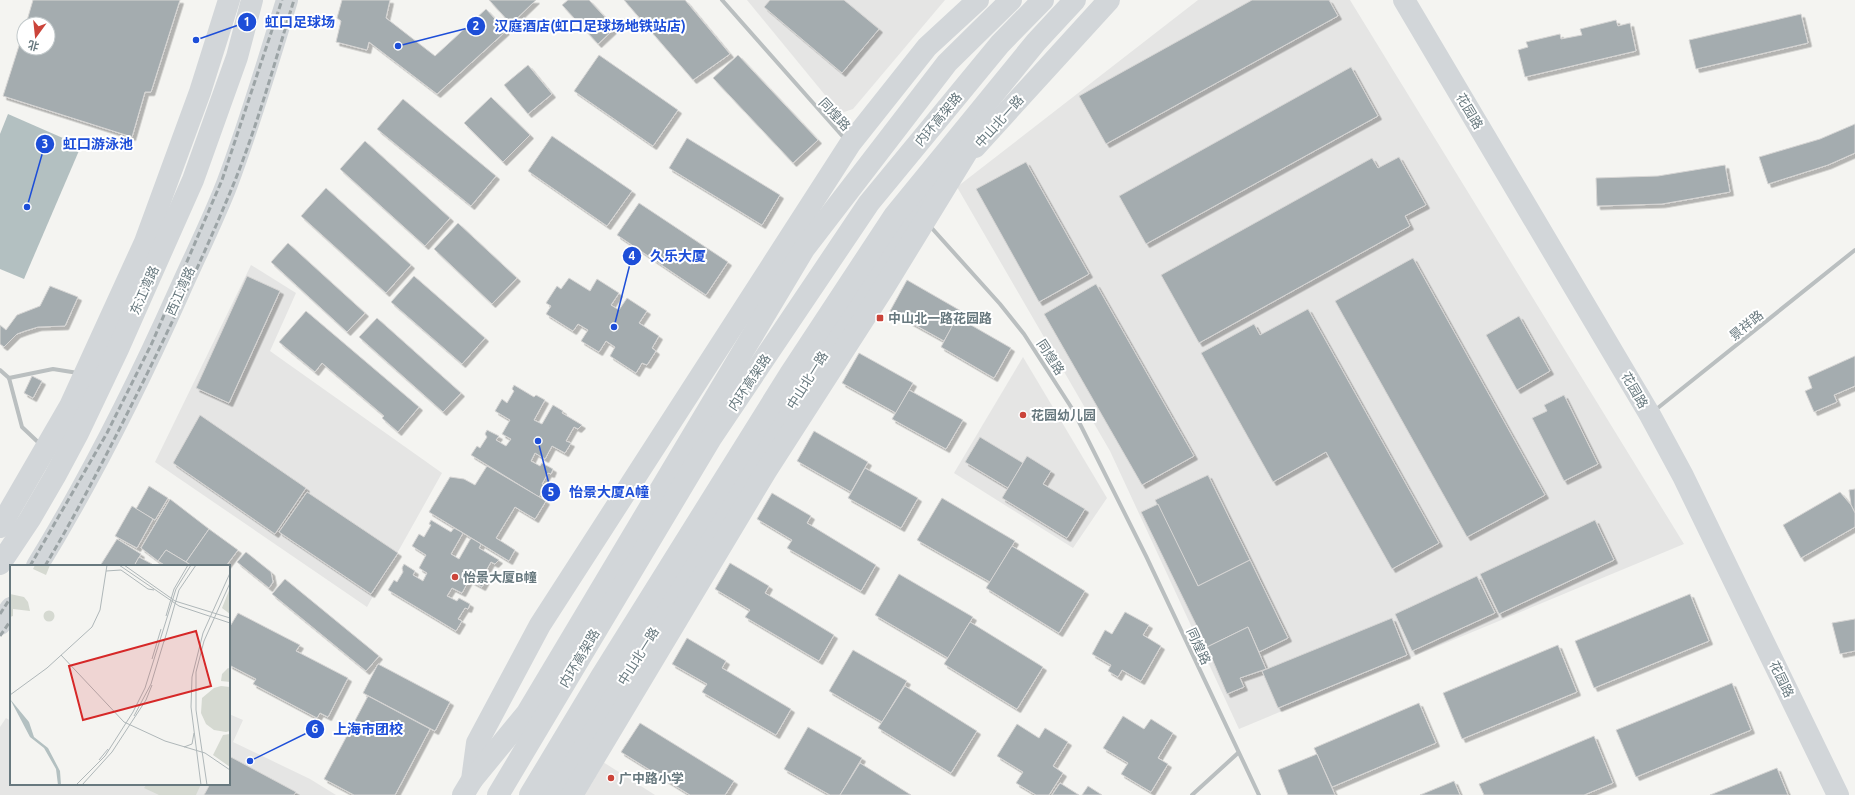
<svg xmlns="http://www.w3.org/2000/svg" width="1855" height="795" viewBox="0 0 1855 795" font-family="Ubuntu,'Noto Sans SC',sans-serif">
<defs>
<filter id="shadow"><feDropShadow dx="3.5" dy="3.5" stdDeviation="0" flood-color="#0004"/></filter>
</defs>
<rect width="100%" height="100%" fill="#f4f4f1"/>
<g fill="#e5e5e4">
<path d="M747,0H945L853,109L844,112L834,106Z"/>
<path d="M1198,0H1350L1684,544L1239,729L1110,451L957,187Z"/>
<path d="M251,265L296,293L270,351L442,473L367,607L155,462Z"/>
<path d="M1023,357L1107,498L1073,548L954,473Z"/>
<path d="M229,714L243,720L233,742L310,779L336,795H0V727L6,718L11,721V784H229Z"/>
<path d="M603,762L655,795H584Z"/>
</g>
<path fill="#d5d9d1" d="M147,784H201L196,795H159L144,788Z"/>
<path fill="#b3c0c1" d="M8,114L81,146L24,279L0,269V134Z"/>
<g fill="#a4acaf" stroke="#d6d5d4" filter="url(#shadow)">
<path d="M33,0H180L151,92H145L132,137L3,96L24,30V48H48V24H26Z"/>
<path d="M342,0H390L386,18L435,56L486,9L506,31L437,94L369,42L367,50L336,42L341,21L337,18Z"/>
<path d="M489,0H536L511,24Z"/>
<path d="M568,0H589L615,28L598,44L562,5Z"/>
<path d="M624,0H685L730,54L693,80Z"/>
<path d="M770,0H844L879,29L842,73L764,7Z"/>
<path d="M1252,0H1329L1338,16L1106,144L1079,96Z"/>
<path d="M1801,14L1808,43L1696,69L1689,40Z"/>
<path d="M1616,20L1618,26L1630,23L1636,51L1525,77L1518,50L1528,47L1526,42L1560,34L1561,39L1582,35L1580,29Z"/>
<path d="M599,55L678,110L653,146L574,91Z"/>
<path d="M738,55L818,140L793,163L713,78Z"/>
<path d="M528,65L552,94L528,114L504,85Z"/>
<path d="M1351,67L1378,116L1146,244L1119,196Z"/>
<path d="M491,97L530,135L503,162L464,123Z"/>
<path d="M403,99L496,176L471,206L377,129Z"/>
<path d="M1855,124V153L1828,165L1768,184L1759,157L1820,139Z"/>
<path d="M552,136L632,191L607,226L528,171Z"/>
<path d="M687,138L780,195L762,225L669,168Z"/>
<path d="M365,141L450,218L425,246L340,169Z"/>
<path d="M1399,157L1426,205L1405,216L1410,226L1199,343L1161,275L1372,158L1378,168Z"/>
<path d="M1026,162L1089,274L1039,302L976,189Z"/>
<path d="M1725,165L1730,192L1662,204L1597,206L1596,178L1658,176Z"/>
<path d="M326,188L411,265L386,293L301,216Z"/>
<path d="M639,203L728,262L706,295L617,235Z"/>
<path d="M458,223L517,278L492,304L434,249Z"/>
<path d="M288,243L365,313L347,332L271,262Z"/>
<path d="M1413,258L1545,495L1467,537L1335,301Z"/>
<path d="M247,276L280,291L229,403L196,388Z"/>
<path d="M414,276L485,338L462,364L391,302Z"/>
<path d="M569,278L590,291L597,279L619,293L611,305L619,310L627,298L647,311L639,323L659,336L652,348L656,351L647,365L642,363L636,373L610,356L615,347L606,341L599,352L581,341L588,330L578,324L573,331L546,314L551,306L546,303L557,286L561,289Z"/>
<path d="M907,280L961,311L944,341L890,311Z"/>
<path d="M1096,284L1194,456L1142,485L1044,314Z"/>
<path d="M50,286L78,297L65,326L38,327L25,331L17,334L4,347L0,344V325L6,330L17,315L40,306Z"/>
<path d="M1308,309L1439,543L1392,569L1326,452L1273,482L1201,353L1254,324L1260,335Z"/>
<path d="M306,311L419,407L398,432L382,418L384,416L322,363L315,372L279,342Z"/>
<path d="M1519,316L1550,371L1517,390L1486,335Z"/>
<path d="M957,317L1011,348L994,378L941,347Z"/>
<path d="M377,318L461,393L443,412L359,337Z"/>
<path d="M859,353L913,383L896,413L842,383Z"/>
<path d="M1855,356V386L1834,395L1837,402L1814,412L1805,391L1812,388L1808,377Z"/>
<path d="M32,376L42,381L33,398L24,393Z"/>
<path d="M514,385L534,397L536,395L545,400L534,420L542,424L553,405L563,411L562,413L582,425L578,429L574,427L566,441L571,443L565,453L552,446L545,459L535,453L531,461L540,466L542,463L553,469L551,474L548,473L542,484L546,486L539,497L471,455L477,446L480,448L487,437L485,434L487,430L499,436L496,440L506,446L511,439L502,434L510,420L495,411L502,399L507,403L514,391L512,389Z"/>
<path d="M909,390L963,420L946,449L892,419Z"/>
<path d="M1564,395L1598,464L1564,481L1532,418L1547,411L1544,405Z"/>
<path d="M200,415L306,488L275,534L173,463Z"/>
<path d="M814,431L868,462L851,492L797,461Z"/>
<path d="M980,437L1023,463L1008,488L965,462Z"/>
<path d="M1027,456L1051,471L1043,484L1085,509L1067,538L1002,498Z"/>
<path d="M487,466L546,501L535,519L515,507L496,538L515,550L509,561L429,512L450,477L464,479L475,485Z"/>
<path d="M865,468L918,498L901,528L848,498Z"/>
<path d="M1208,475L1250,560L1198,586L1155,500Z"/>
<path d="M149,486L168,498L155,520L136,509Z"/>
<path d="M1855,489V513L1851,505L1849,490Z"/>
<path d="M307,492L398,553L371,594L279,532Z"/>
<path d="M1840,492L1851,505L1855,513V527L1801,558L1783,525Z"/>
<path d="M772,493L811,516L807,523L876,565L861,591L787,548L792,540L757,519Z"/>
<path d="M942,498L1015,541L990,582L917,540Z"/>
<path d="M170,499L209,529L186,562L166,550L158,561L141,548Z"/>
<path d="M1158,504L1198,586L1250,560L1288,638L1259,652L1248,627L1207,647L1141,512Z"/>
<path d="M132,506L153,519L137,548L115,536Z"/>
<path d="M431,520L451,532L454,528L463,533L451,554L459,559L471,538L481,544L479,548L499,560L495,564L491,562L483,576L487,578L482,587L469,580L462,593L452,588L447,596L457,601L459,598L470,604L468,609L465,608L458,619L462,621L456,631L388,590L394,580L397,582L403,572L402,568L404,564L415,571L413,575L423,581L427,573L419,568L426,555L412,546L419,534L424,537L431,525L429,524Z"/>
<path d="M1595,520L1614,560L1499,614L1480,574Z"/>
<path d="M209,529L238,550L226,566H192L186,562Z"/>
<path d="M117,539L141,554L134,566H100Z"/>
<path d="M1012,546L1085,591L1059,633L986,588Z"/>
<path d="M166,550L186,562L192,566H166L158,561Z"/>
<path d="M246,552L271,572L273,582L269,588L237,562Z"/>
<path d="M139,557L152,564L151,566H134Z"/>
<path d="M730,563L769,586L765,593L834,635L819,661L745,617L750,610L715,589Z"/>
<path d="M899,574L973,617L948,658L875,615Z"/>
<path d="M1477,576L1495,613L1412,651L1395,614Z"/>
<path d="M285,579L379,656L366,671L272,594Z"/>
<path d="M1690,594L1709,641L1594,688L1575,641Z"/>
<path d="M1125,612L1149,625L1143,635L1161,646L1141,681L1122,670L1118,677L1108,671L1111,665L1092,654L1105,630L1112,634Z"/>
<path d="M238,613L300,645L296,651L348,678L328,717L320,713L317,718L253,684L256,679L229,665V628Z"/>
<path d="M1392,618L1407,655L1278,708L1262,671Z"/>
<path d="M1855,619V651L1840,654L1832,623Z"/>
<path d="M970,622L1043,667L1017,709L944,664Z"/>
<path d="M1248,627L1266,669L1240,678L1244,687L1227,694L1207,647Z"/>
<path d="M687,638L726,661L722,668L791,709L776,735L702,692L707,684L672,664Z"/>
<path d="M1558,645L1577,692L1462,739L1443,693Z"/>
<path d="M853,650L907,681L882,722L829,691Z"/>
<path d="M378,664L450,702L435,731L363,693Z"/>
<path d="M1732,683L1751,730L1636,777L1616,730Z"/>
<path d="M905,686L977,731L951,773L878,728Z"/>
<path d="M368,696L430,729L395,795H354L324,779Z"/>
<path d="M1419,703L1436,743L1332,787L1314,748Z"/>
<path d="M1123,716L1144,729L1151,719L1173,733L1158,758L1168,764L1151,792L1121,774L1128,763L1103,748Z"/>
<path d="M640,723L734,781L725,795H690L621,752Z"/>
<path d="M1017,724L1039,738L1045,728L1068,742L1053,766L1063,773L1049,795H1036L1016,783L1023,772L997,756Z"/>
<path d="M808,727L862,758L840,795H830L784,769Z"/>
<path d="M1594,736L1613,783L1584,795H1484L1479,784Z"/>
<path d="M1317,754L1335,795H1288L1278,770Z"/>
<path d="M229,756L296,792L294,795H204L210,784H229Z"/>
<path d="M860,763L911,795H840Z"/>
<path d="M1777,768L1788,795H1710Z"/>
<path d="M1454,781L1460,795H1420Z"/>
<path d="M1060,783L1079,795H1052Z"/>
<path d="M1088,786L1102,795H1082Z"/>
</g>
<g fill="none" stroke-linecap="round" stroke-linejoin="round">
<g stroke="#babfc0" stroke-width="4">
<path d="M722,0L845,139"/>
<path d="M929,225L1000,304L1024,334L1073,410L1146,556L1259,795"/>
<path d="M0,370L9,378"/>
<path d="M9,378L22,427L40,444"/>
<path d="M9,378L53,369L78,373"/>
<path d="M1654,411L1855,250"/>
<path d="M1192,795L1238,753"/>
</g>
<g stroke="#d2d6d9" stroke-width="22">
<path d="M1404,0L1650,415L1683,476L1838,795"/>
<path d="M0,527L70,406L145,242L200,92L229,0"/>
<path d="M0,564L30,519L55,476L78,433L118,349L193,180L237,57L252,0"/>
<path d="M37,566C91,478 137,386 179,292C195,256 213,220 227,184C250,123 268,62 287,0"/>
<path d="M0,624L11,608"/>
</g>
<g stroke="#d2d6d9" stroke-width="22">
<path d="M975,147L1109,0"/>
<path d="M463,795L472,780L477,743L540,625L850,144L927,47L978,0"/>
<path d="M552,795L855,303L917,212L939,187"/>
</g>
<g stroke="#d2d6d9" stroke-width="22">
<path d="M472,780L527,713L804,249L947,63L1011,0"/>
<path d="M498,795L711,438L869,203L1000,44L1043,0"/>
<path d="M530,795L601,677L790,374L894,216L1036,42L1075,0"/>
<path d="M572,795L766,471L883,289L986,121"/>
</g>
<g stroke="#9ca4a6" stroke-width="3" stroke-dasharray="6 3" stroke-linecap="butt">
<path d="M30,566L107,433L152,343L222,180L282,0"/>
<path d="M45,566C81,506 112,444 143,382C175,317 206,251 234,183C258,124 275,61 294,0"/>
<path d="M0,614L11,597"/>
<path d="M0,636L11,620"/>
</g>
</g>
<g fill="#cb443a" stroke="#fff" stroke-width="1.5">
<rect x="876" y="314" width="8" height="8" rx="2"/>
<circle cx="1023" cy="415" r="4"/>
<circle cx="455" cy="577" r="4"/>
<circle cx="611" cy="778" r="4"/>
</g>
<g text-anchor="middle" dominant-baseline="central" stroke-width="4" stroke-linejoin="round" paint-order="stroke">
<g font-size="13" fill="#67787e" stroke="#fff">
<text transform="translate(1470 111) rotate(59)">花园路</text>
<text transform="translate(835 114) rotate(47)">同煌路</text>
<text transform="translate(938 119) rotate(-50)">内环高架路</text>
<text transform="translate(999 121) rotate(-48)">中山北一路</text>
<text transform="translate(144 290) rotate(-66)">东江湾路</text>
<text transform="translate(180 291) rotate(-66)">西江湾路</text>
<text transform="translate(1746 325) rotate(-39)">景祥路</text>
<text transform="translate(1051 357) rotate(57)">同煌路</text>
<text transform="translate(807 380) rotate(-58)">中山北一路</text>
<text transform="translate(749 382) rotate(-56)">内环高架路</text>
<text transform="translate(1635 390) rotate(60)">花园路</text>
<text transform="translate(1199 646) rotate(65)">同煌路</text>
<text transform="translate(638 656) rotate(-58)">中山北一路</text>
<text transform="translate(579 658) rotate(-59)">内环高架路</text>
<text transform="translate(1782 679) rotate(64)">花园路</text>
</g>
<g font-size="13" font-weight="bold" fill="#67787e" stroke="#fff" text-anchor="start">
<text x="888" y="318">中山北一路花园路</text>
<text x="1031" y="415">花园幼儿园</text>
<text x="463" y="577">怡景大厦B幢</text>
<text x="619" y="778">广中路小学</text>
</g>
</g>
<g transform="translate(10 565)">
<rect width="220" height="220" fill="#f4f4f1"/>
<path d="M25,0H40L36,10L23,4ZM220,23V49L212,43ZM0,29L14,32L18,37L20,46L3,44V51L0,52ZM33.5 51a5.5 5.5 0 1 1 11 0a5.5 5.5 0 1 1-11 0ZM218,103L220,104V117L211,116L212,109ZM211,121L220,122V166L216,167L204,165L196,159L191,148L192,133L204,123ZM220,169V202L203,190L213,170Z" fill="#d5d9d1"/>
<path d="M0,134L19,157L24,172L38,183L50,206L51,220H48L46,204L34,183L20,172Z" fill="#b3c0c1"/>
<path fill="none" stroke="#afb7b9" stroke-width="1" d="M109,0L169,41L220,58M114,0L165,36L220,53M96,6L111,5L138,24L144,25M156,51L164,24L178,0M154,77L169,25L186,0M51,90L114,157L155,176L195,188L220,205M142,94L151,64M0,130L37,103L82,62L90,45L97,0M124,151L141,119L154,76M174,182L182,179L184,168M89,195L98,184M66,220L95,191L123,147L135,123L166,24L181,0M72,220L102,187L136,135L142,120M191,220L181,142L182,112L193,68L220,8M197,220L186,145V107L194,76L220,18"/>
<path fill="#d62828" fill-opacity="0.15" stroke="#d62828" stroke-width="2" d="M186,66L201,121L73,155L59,101Z"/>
<rect width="220" height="220" fill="none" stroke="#67787e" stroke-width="2"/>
</g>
<path fill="none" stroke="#1d4ed8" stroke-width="1.5" d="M196 40L247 22M398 46L476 26M27 207L45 144M614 327L632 256M538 441L551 492M250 761L315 729"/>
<g fill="#1d4ed8" stroke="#fff" stroke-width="1.5">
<circle cx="196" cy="40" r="4"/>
<circle cx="398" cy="46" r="4"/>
<circle cx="27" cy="207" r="4"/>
<circle cx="614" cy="327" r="4"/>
<circle cx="538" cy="441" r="4"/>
<circle cx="250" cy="761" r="4"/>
<circle cx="247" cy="22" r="10"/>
<circle cx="476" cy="26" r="10"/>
<circle cx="45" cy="144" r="10"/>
<circle cx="632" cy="256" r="10"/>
<circle cx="551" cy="492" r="10"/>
<circle cx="315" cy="729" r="10"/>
</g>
<g font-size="12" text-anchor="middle" font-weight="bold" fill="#fff">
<text x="247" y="26">1</text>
<text x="476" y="30">2</text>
<text x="45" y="148">3</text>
<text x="632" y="260">4</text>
<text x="551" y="496">5</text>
<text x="315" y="733">6</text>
</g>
<g font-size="14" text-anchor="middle" font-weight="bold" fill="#1d4ed8" stroke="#fff" stroke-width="4" stroke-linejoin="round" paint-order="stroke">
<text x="300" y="27">虹口足球场</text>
<text x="590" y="31">汉庭酒店(虹口足球场地铁站店)</text>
<text x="98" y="149">虹口游泳池</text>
<text x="678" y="261">久乐大厦</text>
<text x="609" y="497">怡景大厦A幢</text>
<text x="368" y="734">上海市团校</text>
</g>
<g transform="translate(36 36) rotate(195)"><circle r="19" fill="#ffffff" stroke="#c2c9cb"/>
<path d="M0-3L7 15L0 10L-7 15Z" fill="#cb443a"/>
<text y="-6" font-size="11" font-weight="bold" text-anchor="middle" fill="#67787e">北</text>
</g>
</svg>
